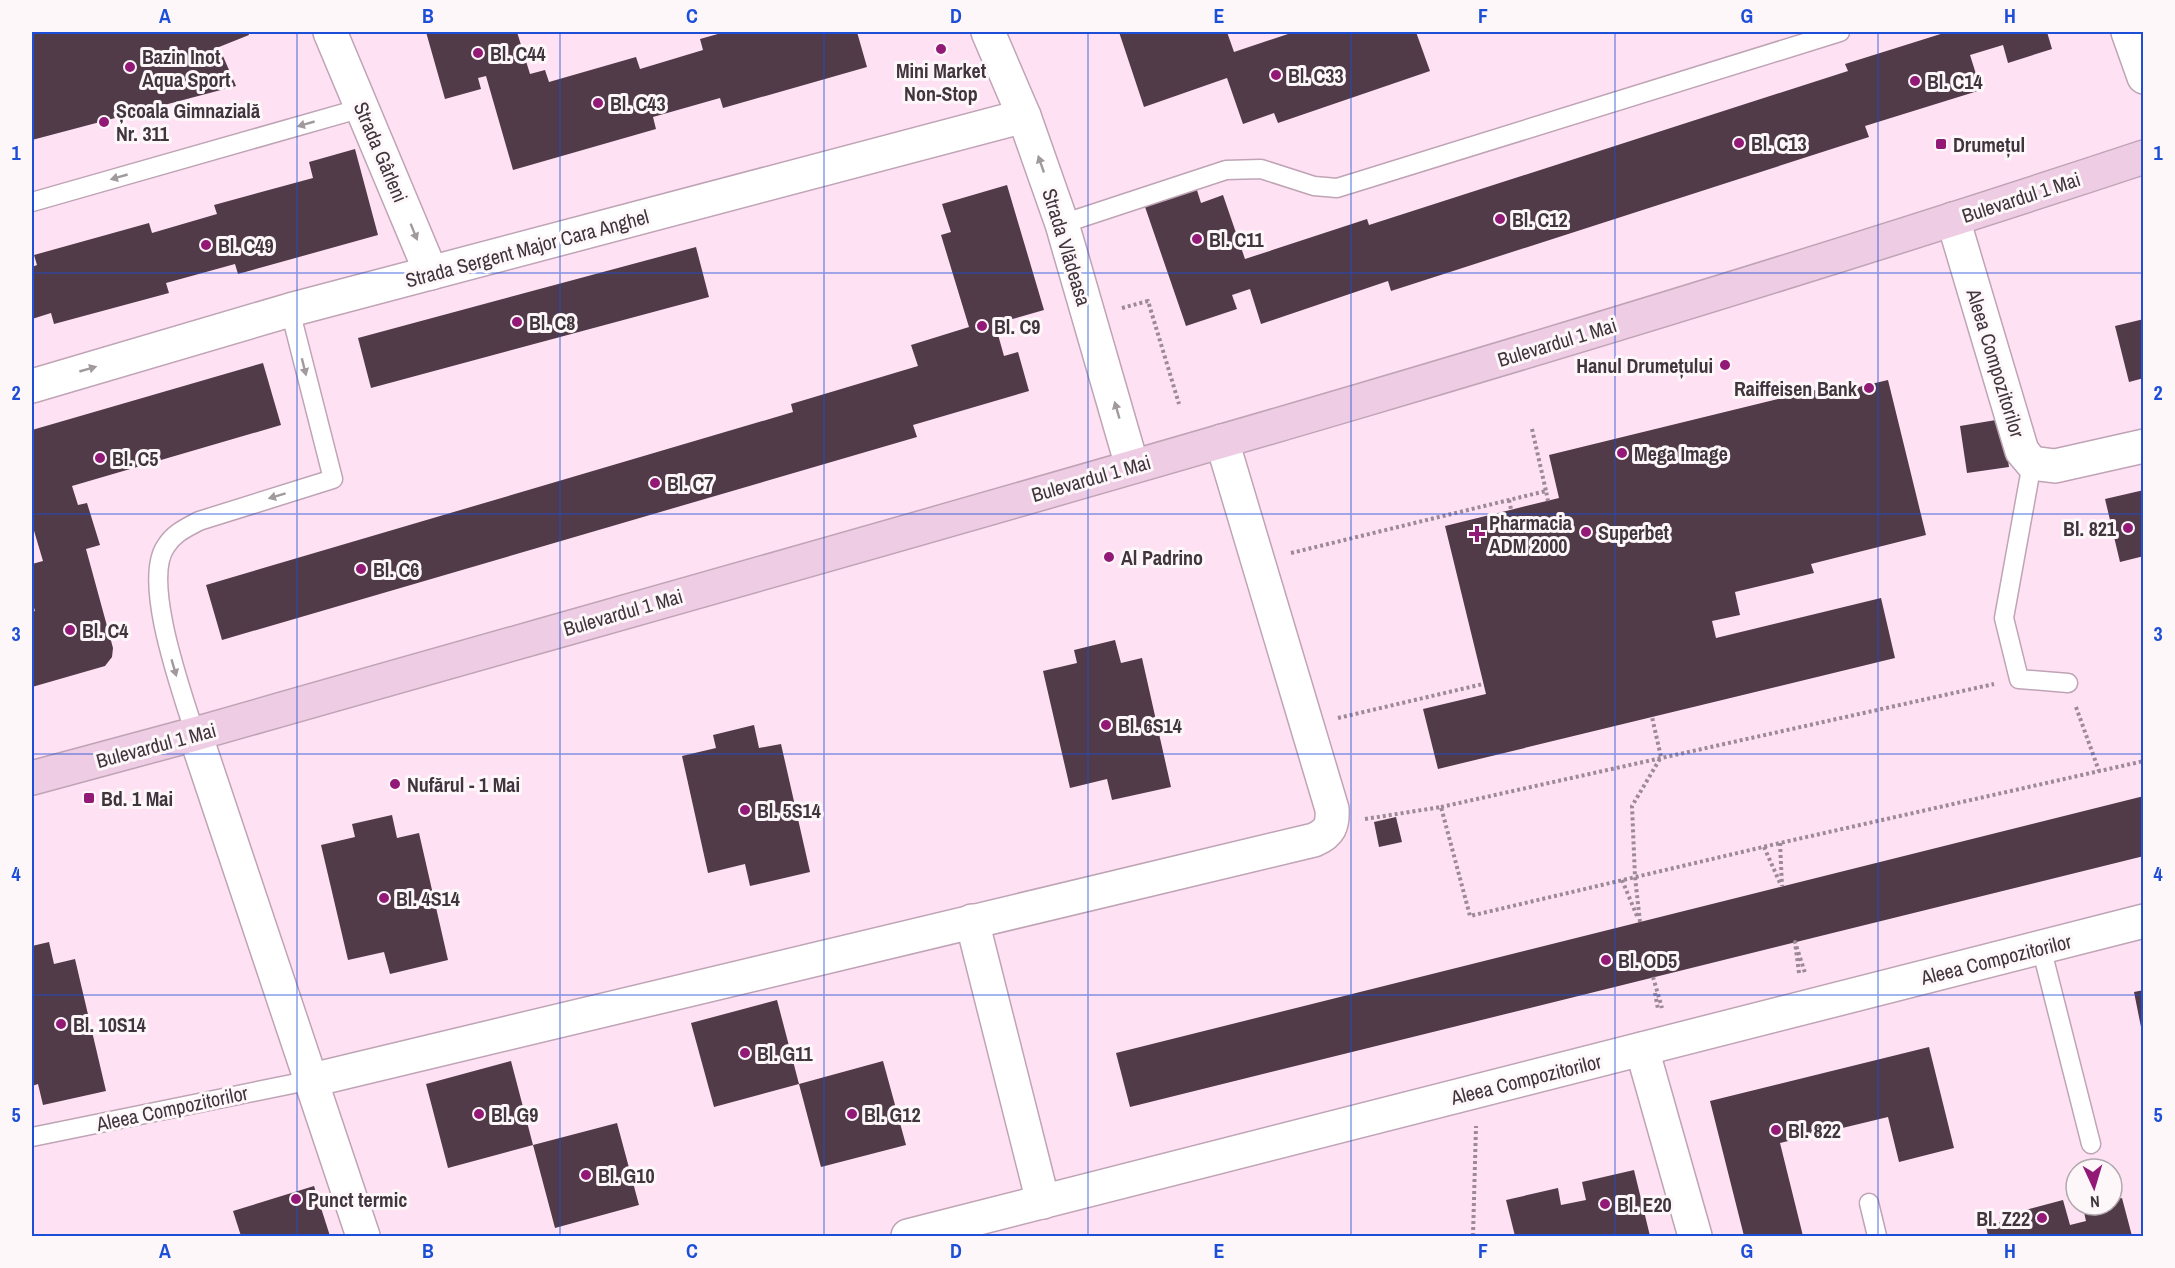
<svg xmlns="http://www.w3.org/2000/svg" width="2175" height="1268" viewBox="0 0 2175 1268" font-family="'Archivo Narrow',sans-serif">
<rect width="100%" height="100%" fill="#fee2f4"/>
<g fill="#513b49">
<path d="M32,32H248L249,35L219,47L236,86L32,140Z"/>
<path d="M426,32H517L530,74L545,70L549,82L636,57L640,69L703,50L700,39L725,32H857L867,67L723,108L720,98L653,117L656,129L513,170L486,76L478,78L481,89L445,99Z"/>
<path d="M1119,32H1227L1234,52L1294,32H1416L1430,71L1278,123L1274,113L1243,124L1227,78L1144,107Z"/>
<path d="M1947,32H2047L2052,49L2008,63L2003,45L1970,55L1981,90L1865,126L1869,137L1391,291L1388,281L1261,324L1250,289L1232,295L1237,309L1186,326L1144,204L1196,187L1201,203L1223,195L1245,259L1367,219L1369,225L1848,71L1845,64Z"/>
<path d="M355,149L378,235L238,274L235,264L166,283L169,293L54,324L51,313L32,319V267L37,265L34,255L149,223L152,233L217,214L214,205L313,178L309,162Z"/>
<path d="M1007,185L1044,310L995,324L1004,356L1018,352L1029,391L913,425L917,437L222,640L206,585L793,412L791,404L918,366L911,345L969,327L941,235L951,232L942,204Z"/>
<path d="M696,247L709,297L371,388L358,338Z"/>
<path d="M2144,319V378L2129,382L2115,326Z"/>
<path d="M263,363L281,425L72,486L78,505L87,503L100,545L86,549L113,648L112,657L105,666L32,687V612L35,611L32,601V564L43,561L32,524V430Z"/>
<path d="M1888,380L1926,535L1811,564L1814,573L1735,592L1740,615L1712,621L1716,638L1881,598L1895,658L1438,769L1423,709L1486,694L1445,526L1559,498L1549,455L1848,382L1850,389Z"/>
<path d="M2002,419L2009,467L1967,473L1960,426Z"/>
<path d="M2144,490V556L2120,562L2105,499Z"/>
<path d="M1115,640L1121,663L1142,658L1171,787L1112,800L1107,779L1070,788L1043,671L1077,663L1074,650Z"/>
<path d="M754,725L759,748L781,744L810,872L750,886L745,864L708,873L682,756L716,748L713,735Z"/>
<path d="M2144,796V856L1130,1107L1116,1053Z"/>
<path d="M392,815L397,838L419,833L448,960L390,974L384,952L348,960L321,845L355,837L352,824Z"/>
<path d="M1396,817L1402,842L1379,847L1374,822Z"/>
<path d="M49,942L54,964L75,959L106,1091L43,1105L38,1084L32,1086V946Z"/>
<path d="M2144,990V1032H2142L2134,992Z"/>
<path d="M777,1000L799,1084L714,1107L691,1023Z"/>
<path d="M1929,1047L1954,1148L1899,1162L1888,1117L1780,1143L1803,1236H1744L1710,1101Z"/>
<path d="M511,1061L533,1145L617,1123L639,1205L555,1228L533,1145L448,1168L426,1084Z"/>
<path d="M883,1061L906,1145L821,1167L799,1084Z"/>
<path d="M1634,1170L1650,1236H1515L1506,1200L1558,1188L1561,1205L1586,1200L1582,1182Z"/>
<path d="M314,1186L330,1236H241L233,1211Z"/>
<path d="M2122,1198L2132,1236H1988L1986,1226L2026,1215L2025,1210L2063,1200L2070,1225L2086,1221L2083,1208L2094,1205H2112V1200Z"/>
</g>
<g fill="none" stroke-linecap="round" stroke-linejoin="round">
<g stroke="#bfa4b5" stroke-width="21">
<g id="service">
<path d="M32,202L362,108"/>
<path d="M1062,224L1226,170L1261,169L1314,186L1337,188L1840,32"/>
<path d="M2032,463L2004,618L2019,679L2068,683"/>
<path d="M195,734C183,695 141,581 166,546C174,533 186,528 199,521L333,479L290,310"/>
<path d="M2041,947L2091,1144"/>
<path d="M32,1137L312,1080"/>
<path d="M1869,1203L1877,1236"/>
</g>
</g>
<g stroke="#bfa4b5" stroke-width="36">
<g id="minor">
<path d="M330,32L431,273"/>
<path d="M988,32L1024,116L1062,224L1132,466"/>
<path d="M1953,219L2022,451L2032,463L2055,466L2144,446"/>
<path d="M32,386L290,310L1024,116"/>
<path d="M195,734L363,1236"/>
<path d="M972,921L1043,1202"/>
<path d="M1642,1049L1695,1236"/>
<path d="M312,1080L1314,840C1330,833 1333,825 1332,809L1222,441"/>
<path d="M908,1236L2144,921"/>
</g>
</g>
<g stroke="#bfa4b5" stroke-width="36">
<path id="tertiary" d="M2128,32L2144,77"/>
</g>
<g stroke="#bfa4b5" stroke-width="36">
<path id="secondary" d="M32,778L195,734C846,548 1501,370 2144,157"/>
</g>
<g stroke="#9d8a96" stroke-width="4" stroke-dasharray="3 3" stroke-linecap="butt">
<path d="M1122,308L1148,301L1179,404"/>
<path d="M1532,429L1546,491"/>
<path d="M1509,500L1511,509"/>
<path d="M1291,553L1546,491L1548,501"/>
<path d="M2076,707L2099,771"/>
<path d="M1338,718L1483,684"/>
<path d="M1441,807L1994,684"/>
<path d="M1365,819L1441,807L1470,916L1780,843L2144,761"/>
<path d="M1780,843L1782,886"/>
<path d="M1764,847L1780,883"/>
<path d="M1622,880L1637,916"/>
<path d="M1640,922L1635,877L1632,806L1661,757L1652,717"/>
<path d="M1799,973L1795,942L1805,973"/>
<path d="M1653,977L1662,1008"/>
<path d="M1655,993L1658,1009"/>
<path d="M1473,1236L1476,1126"/>
</g>
<use href="#service" stroke="#fff" stroke-width="18"/>
<use href="#minor" stroke="#fff" stroke-width="33"/>
<use href="#tertiary" stroke="#fff" stroke-width="33"/>
<use href="#secondary" stroke="#eecce4" stroke-width="33"/>
</g>
<defs><path id="oneway-solid" d="M-6-.8H1V-3.2L6.5 0L1 3.2V.8H-6Z" transform="scale(1.5)"/></defs>
<g fill="#a09a9e">
<use href="#oneway-solid" transform="translate(306 124) rotate(164)"/>
<use href="#oneway-solid" transform="translate(1041 164) rotate(-109)"/>
<use href="#oneway-solid" transform="translate(119 177) rotate(164)"/>
<use href="#oneway-solid" transform="translate(414 232) rotate(68)"/>
<use href="#oneway-solid" transform="translate(304 367) rotate(76)"/>
<use href="#oneway-solid" transform="translate(88 369) rotate(-16)"/>
<use href="#oneway-solid" transform="translate(1117 410) rotate(-106)"/>
<use href="#oneway-solid" transform="translate(277 496) rotate(163)"/>
<use href="#oneway-solid" transform="translate(174 668) rotate(74)"/>
</g>
<path fill="none" stroke="#1d4ed8" stroke-width="1.5" stroke-opacity="0.55" d="M297,32V1236M560,32V1236M824,32V1236M1088,32V1236M1351,32V1236M1615,32V1236M1878,32V1236M32,273H2144M32,514H2144M32,754H2144M32,995H2144"/>
<g fill="#921976" stroke="#fdf7fa" stroke-width="2">
<circle cx="941" cy="49" r="6"/>
<circle cx="478" cy="53" r="6"/>
<circle cx="130" cy="67" r="6"/>
<circle cx="1276" cy="75" r="6"/>
<circle cx="1915" cy="81" r="6"/>
<circle cx="598" cy="103" r="6"/>
<circle cx="104" cy="122" r="6"/>
<circle cx="1739" cy="143" r="6"/>
<rect x="1935" y="138" width="12" height="12" rx="3"/>
<circle cx="1500" cy="219" r="6"/>
<circle cx="1197" cy="239" r="6"/>
<circle cx="206" cy="245" r="6"/>
<circle cx="517" cy="322" r="6"/>
<circle cx="982" cy="326" r="6"/>
<circle cx="1725" cy="365" r="6"/>
<circle cx="1869" cy="388" r="6"/>
<circle cx="1622" cy="453" r="6"/>
<circle cx="100" cy="458" r="6"/>
<circle cx="655" cy="483" r="6"/>
<circle cx="2128" cy="528" r="6"/>
<circle cx="1586" cy="532" r="6"/>
<path d="M1474 525h6v6h6v6h-6v6h-6v-6h-6v-6h6z"/>
<circle cx="1109" cy="557" r="6"/>
<circle cx="361" cy="569" r="6"/>
<circle cx="70" cy="630" r="6"/>
<circle cx="1106" cy="725" r="6"/>
<circle cx="395" cy="784" r="6"/>
<rect x="83" y="792" width="12" height="12" rx="3"/>
<circle cx="745" cy="810" r="6"/>
<circle cx="384" cy="898" r="6"/>
<circle cx="1606" cy="960" r="6"/>
<circle cx="61" cy="1024" r="6"/>
<circle cx="745" cy="1053" r="6"/>
<circle cx="479" cy="1114" r="6"/>
<circle cx="852" cy="1114" r="6"/>
<circle cx="1776" cy="1130" r="6"/>
<circle cx="586" cy="1175" r="6"/>
<circle cx="296" cy="1199" r="6"/>
<circle cx="1605" cy="1204" r="6"/>
<circle cx="2042" cy="1218" r="6"/>
</g>
<g text-anchor="middle" dominant-baseline="central" stroke-width="6" stroke-linejoin="round" paint-order="stroke">
<g font-size="20" font-weight="bold" fill="#40353c" stroke="#fdf7fa" text-anchor="start">
<text x="490" y="53">Bl. C44</text>
<text x="142" y="56">Bazin Inot<tspan x="142" dy="23">Aqua Sport</tspan></text>
<text x="941" y="70" text-anchor="middle">Mini Market<tspan x="941" dy="23">Non-Stop</tspan></text>
<text x="1288" y="75">Bl. C33</text>
<text x="1927" y="81">Bl. C14</text>
<text x="610" y="103">Bl. C43</text>
<text x="116" y="110">Școala Gimnazială<tspan x="116" dy="23">Nr. 311</tspan></text>
<text x="1751" y="143">Bl. C13</text>
<text x="1953" y="144">Drumețul</text>
<text x="1512" y="219">Bl. C12</text>
<text x="1209" y="239">Bl. C11</text>
<text x="218" y="245">Bl. C49</text>
<text x="529" y="322">Bl. C8</text>
<text x="994" y="326">Bl. C9</text>
<text x="1713" y="365" text-anchor="end">Hanul Drumețului</text>
<text x="1857" y="388" text-anchor="end">Raiffeisen Bank</text>
<text x="1634" y="453">Mega Image</text>
<text x="112" y="458">Bl. C5</text>
<text x="667" y="483">Bl. C7</text>
<text x="1489" y="522">Pharmacia<tspan x="1489" dy="23">ADM 2000</tspan></text>
<text x="2116" y="528" text-anchor="end">Bl. 821</text>
<text x="1598" y="532">Superbet</text>
<text x="1121" y="557">Al Padrino</text>
<text x="373" y="569">Bl. C6</text>
<text x="82" y="630">Bl. C4</text>
<text x="1118" y="725">Bl. 6S14</text>
<text x="407" y="784">Nufărul - 1 Mai</text>
<text x="101" y="798">Bd. 1 Mai</text>
<text x="757" y="810">Bl. 5S14</text>
<text x="396" y="898">Bl. 4S14</text>
<text x="1618" y="960">Bl. OD5</text>
<text x="73" y="1024">Bl. 10S14</text>
<text x="757" y="1053">Bl. G11</text>
<text x="491" y="1114">Bl. G9</text>
<text x="864" y="1114">Bl. G12</text>
<text x="1788" y="1130">Bl. 822</text>
<text x="598" y="1175">Bl. G10</text>
<text x="308" y="1199">Punct termic</text>
<text x="1617" y="1204">Bl. E20</text>
<text x="2030" y="1218" text-anchor="end">Bl. Z22</text>
</g>
<g font-size="20" fill="#40353c" stroke="#fdf7fa">
<text transform="translate(381 152) rotate(67)">Strada Gârleni</text>
<text transform="translate(2021 197) rotate(-18)">Bulevardul 1 Mai</text>
<text transform="translate(1067 247) rotate(73)">Strada Vlădeasa</text>
<text transform="translate(527 248) rotate(-15)">Strada Sergent Major Cara Anghel</text>
<text transform="translate(1557 342) rotate(-17)">Bulevardul 1 Mai</text>
<text transform="translate(1996 363) rotate(73)">Aleea Compozitorilor</text>
<text transform="translate(1091 478) rotate(-16)">Bulevardul 1 Mai</text>
<text transform="translate(623 612) rotate(-16)">Bulevardul 1 Mai</text>
<text transform="translate(156 745) rotate(-15)">Bulevardul 1 Mai</text>
<text transform="translate(1996 959) rotate(-14)">Aleea Compozitorilor</text>
<text transform="translate(1526 1079) rotate(-14)">Aleea Compozitorilor</text>
<text transform="translate(172 1108) rotate(-12)">Aleea Compozitorilor</text>
</g>
</g>
<rect width="2175" height="1268" fill="none" stroke="#fdf7fa" stroke-width="66"/>
<g transform="translate(2094 1187) rotate(176)"><circle r="28" fill="#fdf7fa" stroke="#b1a9ae" stroke-width="1.5"/>
<path d="M0-4.5L10 22L0 15L-10 22Z" fill="#921976"/>
<text y="-9" font-size="16" font-weight="bold" text-anchor="middle" fill="#40353c">N</text>
</g>
<rect x="33" y="33" width="2109" height="1202" fill="none" stroke="#1d4ed8" stroke-width="2"/>
<g font-size="20" text-anchor="middle" font-weight="bold" fill="#1d4ed8">
<text x="165" y="23">A</text>
<text x="428" y="23">B</text>
<text x="692" y="23">C</text>
<text x="956" y="23">D</text>
<text x="1219" y="23">E</text>
<text x="1483" y="23">F</text>
<text x="1747" y="23">G</text>
<text x="2010" y="23">H</text>
<text x="16" y="160">1</text>
<text x="2158" y="160">1</text>
<text x="16" y="400">2</text>
<text x="2158" y="400">2</text>
<text x="16" y="641">3</text>
<text x="2158" y="641">3</text>
<text x="16" y="881">4</text>
<text x="2158" y="881">4</text>
<text x="16" y="1122">5</text>
<text x="2158" y="1122">5</text>
<text x="165" y="1258">A</text>
<text x="428" y="1258">B</text>
<text x="692" y="1258">C</text>
<text x="956" y="1258">D</text>
<text x="1219" y="1258">E</text>
<text x="1483" y="1258">F</text>
<text x="1747" y="1258">G</text>
<text x="2010" y="1258">H</text>
</g>
</svg>
